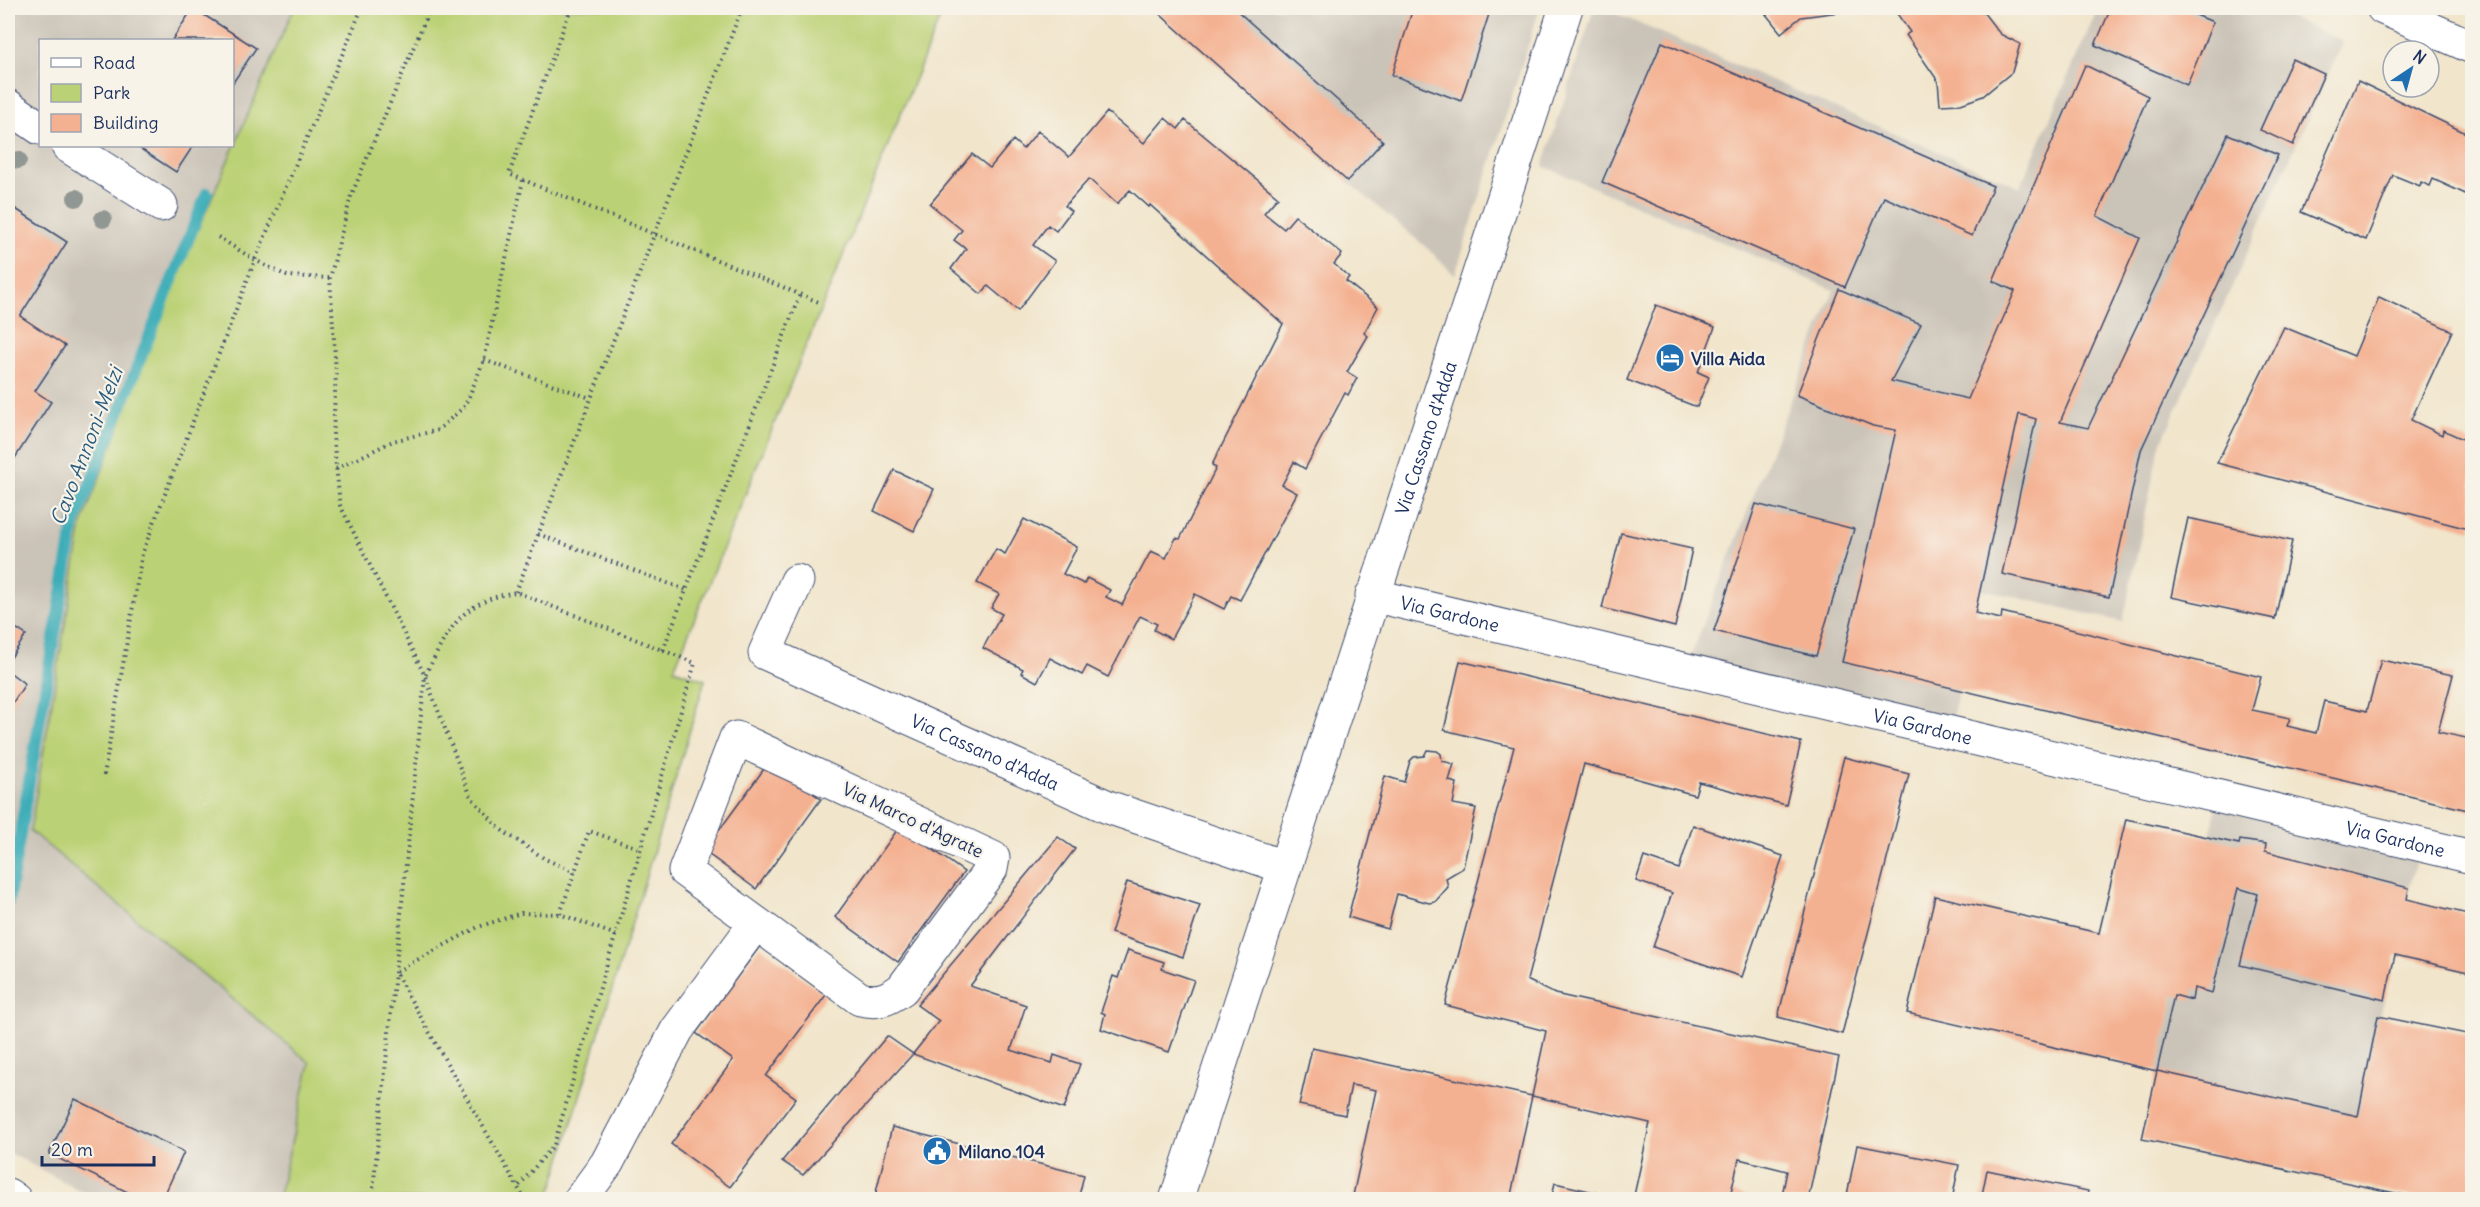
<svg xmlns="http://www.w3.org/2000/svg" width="2480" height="1207" viewBox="0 0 2480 1207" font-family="Delius,sans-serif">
<rect width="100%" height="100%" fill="#f7f3e8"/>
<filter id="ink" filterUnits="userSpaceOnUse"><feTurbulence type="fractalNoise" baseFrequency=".0167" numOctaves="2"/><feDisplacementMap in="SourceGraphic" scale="12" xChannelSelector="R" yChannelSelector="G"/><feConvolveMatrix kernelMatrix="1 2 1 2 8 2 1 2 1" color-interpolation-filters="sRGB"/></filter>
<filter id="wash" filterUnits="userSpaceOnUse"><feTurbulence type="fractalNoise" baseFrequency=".008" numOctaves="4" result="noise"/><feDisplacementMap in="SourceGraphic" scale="24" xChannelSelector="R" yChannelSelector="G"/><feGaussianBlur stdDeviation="1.35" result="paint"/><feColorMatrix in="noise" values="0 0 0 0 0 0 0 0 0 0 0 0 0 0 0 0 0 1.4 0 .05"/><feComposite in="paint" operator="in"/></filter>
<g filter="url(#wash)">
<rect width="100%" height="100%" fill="#f1e5cb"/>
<g fill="#cac3b8" fill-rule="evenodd">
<path d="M8,8H294L167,301L82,524L30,831L311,1063L278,1199H96L8,1152ZM40,40H232V146H40Z"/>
<path d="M1153,8H1540L1455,275L1428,249L1347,181Z"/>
<path d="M1594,8H1603L2020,187L2098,8H2269L2343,41L2159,448L2123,622L1981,589L1950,728L1687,666L1834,290L1543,166Z"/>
<path d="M2217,805L2418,850L2385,1000L2378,1016L2345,1183L2142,1139Z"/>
</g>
<path fill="#bbd175" stroke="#6b806a" stroke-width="1.5" d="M294,8H944L674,669L705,680L549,1199H278L310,1063L30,831L82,524L167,301Z"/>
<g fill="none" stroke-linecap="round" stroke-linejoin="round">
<path stroke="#3dadb8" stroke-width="12" d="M8,902L74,524L207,193"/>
</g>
<g id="blocks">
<g fill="#f4b191">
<path d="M193,8L256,48L232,84V40H172Z"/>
<path d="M1153,8H1234L1383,141L1347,181Z"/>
<path d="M1413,8H1491L1461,101L1392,75Z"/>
<path d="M1761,8H1855V10L1801,17L1781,33Z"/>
<path d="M1893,8H1980L2000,34L2020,44L2012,72L1983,96L1961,104L1940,105L1938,81L1906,35L1910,32Z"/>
<path d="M2111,8H2179L2213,22L2187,85L2095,45Z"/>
<path d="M1662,42L1993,186L1972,236L1884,197L1845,287L1602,182Z"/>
<path d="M2292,59L2324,74L2293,145L2260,130Z"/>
<path d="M2085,65L2148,96L2097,216L2140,238L2060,422L2088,428L2228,134L2278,155L2141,450L2109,597L2002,574L2036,419L2019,414L1975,613L2001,619L2002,612L2261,677L2252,710L2290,718L2287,726L2316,733L2324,701L2367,711L2381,660L2453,675L2438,732L2471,739L2472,811L1842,662L1896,430L1873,426L1797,395L1839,289L1921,324L1891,381L1968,399L2015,291L1993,281Z"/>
<path d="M2358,81L2472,136V197L2433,179L2430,186L2421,182L2420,186L2393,175L2366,240L2301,212Z"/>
<path d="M1107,112L1144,143L1165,118L1178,129L1185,120L1278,197L1264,213L1284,229L1295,216L1342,254L1334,264L1349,277L1346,281L1378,307L1364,333L1368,336L1347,372L1357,378L1348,395L1345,393L1305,469L1294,462L1282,485L1297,493L1240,600L1231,596L1224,609L1195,594L1171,639L1154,630L1157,624L1140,616L1108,677L1087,666L1082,675L1050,658L1037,682L1021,673L1023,669L983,648L1002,614L991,608L999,594L977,583L996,549L1005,554L1024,519L1077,547L1063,574L1084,584L1087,578L1110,590L1106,597L1122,605L1151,551L1166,558L1176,538L1180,539L1216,468L1212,465L1283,324L1150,205L1149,207L1130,190L1117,204L1089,179L1065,206L1071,211L1056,231L1048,225L1033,245L1055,261L1018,311L988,286L981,294L951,269L966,249L954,240L962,230L930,204L972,154L990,168L1013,140L1023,149L1038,131L1069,157Z"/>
<path d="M136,146H193L176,172Z"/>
<path d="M8,204L67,242L20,316L65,346L35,391L51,402L8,469Z"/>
<path d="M2379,297L2452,331L2411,420L2442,435L2443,430L2472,443V530L2217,463L2284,327L2354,356Z"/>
<path d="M1656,305L1715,327L1698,372L1709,377L1697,407L1627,380Z"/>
<path d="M894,470L934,489L914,531L874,511Z"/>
<path d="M1756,504L1854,529L1816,656L1714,631Z"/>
<path d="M2188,518L2292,541L2275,619L2171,597Z"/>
<path d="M1621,533L1692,549L1675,627L1602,608Z"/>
<path d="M8,623L26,635L8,662Z"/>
<path d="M1460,661L1801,742L1786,805L1699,782L1695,795L1584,764L1527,980L1555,994L1839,1057L1808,1200H1781L1787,1171L1739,1159L1731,1192L1759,1200H1633L1650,1123L1532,1096L1546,1031L1445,1005L1514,747L1444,730Z"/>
<path d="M8,671L25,684L8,710Z"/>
<path d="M1427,750L1437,751L1441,754L1442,761L1454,764L1449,781L1457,783L1453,804L1476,808L1463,868L1446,878L1448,887L1435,902L1429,903L1397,894L1388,929L1348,917L1385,776L1404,782L1410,761L1414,757L1424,756Z"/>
<path d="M1844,757L1909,774L1842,1034L1778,1017Z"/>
<path d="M769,762L821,799L756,889L704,851Z"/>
<path d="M2126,819L2239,844L2240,840L2266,844L2265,851L2409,888L2407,899L2472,915V973L2395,955L2385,1000L2240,965L2258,894L2238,888L2212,993L2194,988L2192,1000L2174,995L2157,1071L1907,1013L1935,896L2099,933Z"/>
<path d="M1693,825L1783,856L1742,977L1653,947L1672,893L1636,881L1644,857L1679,869Z"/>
<path d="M900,826L964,872L898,962L835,917Z"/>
<path d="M1058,837L1075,849L970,986L1026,1005L1011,1050L1052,1063L1054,1055L1080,1064L1064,1109L913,1054L939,1021L917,1005Z"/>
<path d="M1127,882L1200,905L1183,957L1111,933Z"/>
<path d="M760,946L826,995L766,1076L796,1098L730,1187L671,1144L733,1060L696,1033Z"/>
<path d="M1128,950L1164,962L1162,969L1194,980L1169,1052L1101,1029L1105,1014L1101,1012L1113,976L1118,978Z"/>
<path d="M2378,1016L2472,1035V1200H2428L2142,1139L2157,1071L2358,1116Z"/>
<path d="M887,1036L913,1054L803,1175L782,1161Z"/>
<path d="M1312,1048L1532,1096L1510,1200H1352L1376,1090L1351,1085L1345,1115L1299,1105Z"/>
<path d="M75,1099L184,1152L162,1200H144L49,1154Z"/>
<path d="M892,1127L1084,1175L1078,1200H874Z"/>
<path d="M1857,1145L1959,1165L1952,1200H1846Z"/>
<path d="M1987,1170L2088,1191L2087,1200H1981Z"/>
<path d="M1555,1183L1624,1199V1200H1551Z"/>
</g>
</g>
</g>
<g filter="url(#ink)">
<use href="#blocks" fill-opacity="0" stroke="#3b4a6e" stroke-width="1.5"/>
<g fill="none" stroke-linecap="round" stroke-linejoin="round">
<g stroke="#3b4a6e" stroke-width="35">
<g id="minor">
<path d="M2383,8L2472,47"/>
<path d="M8,106L40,128"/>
<path d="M68,146L161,205"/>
<path id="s1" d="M797,581L765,653L1108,807L1284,867"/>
<path id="s2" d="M1372,595L2472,857"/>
<path d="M736,738L993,858L991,869L902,989C887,1000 878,1003 860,999L685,871Z"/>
<path d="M580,1200L607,1163L677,1030L755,924"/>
<path id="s3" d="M1176,1200L1566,8"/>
</g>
</g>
<g stroke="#3b4a6e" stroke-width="35">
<path id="major" d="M8,1195L15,1200"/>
</g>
<g stroke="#3b4a6e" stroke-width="4" stroke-dasharray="1.5 4.5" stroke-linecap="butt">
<path d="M430,8L351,196L330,278L336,372L333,435L340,505L425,676L471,797L500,829L545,859L575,872"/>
<path d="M571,8L509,174L821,303"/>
<path d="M218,237L255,260L287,276L330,278"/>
<path d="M484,360L590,398"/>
<path d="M336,469L393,441L438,430L465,406L484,360L523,180"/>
<path d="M538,534L686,590"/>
<path d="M516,592L742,8"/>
<path d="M663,650L800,294"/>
<path d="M104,775L142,554L255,260L362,8"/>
<path d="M616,935L560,914L589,831L641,849"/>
<path d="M372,1200L425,676C449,629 459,602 516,592L695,663L554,1145L517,1188"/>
<path d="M525,1200L395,972L478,927L521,913L560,914"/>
</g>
<use href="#minor" stroke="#fff" stroke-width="33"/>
<use href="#major" stroke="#fff" stroke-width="33"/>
</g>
<g fill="#919792">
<circle cx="18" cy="160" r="9"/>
<circle cx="76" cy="198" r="9"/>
<circle cx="103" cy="219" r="9"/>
</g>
</g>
<defs>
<g id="hotel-disc" transform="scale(1.5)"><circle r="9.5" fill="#1f6fb2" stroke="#f7f3e8"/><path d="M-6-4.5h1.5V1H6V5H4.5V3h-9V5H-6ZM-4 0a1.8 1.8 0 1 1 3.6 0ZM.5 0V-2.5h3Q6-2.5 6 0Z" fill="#fff"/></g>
<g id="civic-disc" transform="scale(1.5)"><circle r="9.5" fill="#1f6fb2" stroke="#f7f3e8"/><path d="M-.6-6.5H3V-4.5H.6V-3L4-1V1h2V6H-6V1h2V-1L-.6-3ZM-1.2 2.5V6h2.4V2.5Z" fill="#fff"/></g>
</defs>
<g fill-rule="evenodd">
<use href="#hotel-disc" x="1670" y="358"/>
<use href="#civic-disc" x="937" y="1151"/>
</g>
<g text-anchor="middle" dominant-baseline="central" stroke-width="4.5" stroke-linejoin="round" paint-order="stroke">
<g font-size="18" font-weight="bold" fill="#1b2f5e" stroke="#f7f3e8" text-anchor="start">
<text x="1691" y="358">Villa Aida</text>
<text x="958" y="1151">Milano 104</text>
</g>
<g font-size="18" fill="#1b2f5e" stroke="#f7f3e8">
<text stroke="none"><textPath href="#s3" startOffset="802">Via Cassano d'Adda</textPath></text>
<text stroke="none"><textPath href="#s2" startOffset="80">Via Gardone</textPath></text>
<text stroke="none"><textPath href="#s2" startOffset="566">Via Gardone</textPath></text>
<text stroke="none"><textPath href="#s1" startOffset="320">Via Cassano d'Adda</textPath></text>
<text transform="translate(913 820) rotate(25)">Via Marco d'Agrate</text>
<text stroke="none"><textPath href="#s2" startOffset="1052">Via Gardone</textPath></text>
</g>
<g font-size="20" font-style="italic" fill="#275b7e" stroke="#f7f3e8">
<text transform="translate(86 446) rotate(-69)">Cavo Annoni-Melzi</text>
</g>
</g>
<rect width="2480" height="1207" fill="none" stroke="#f7f3e8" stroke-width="30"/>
<rect x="39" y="39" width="195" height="108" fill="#f7f3e8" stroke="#9fa5b1" stroke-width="1.5"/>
<rect x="51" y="58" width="30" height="9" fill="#ffffff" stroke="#9fa5b1" stroke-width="1.5"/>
<text x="93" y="69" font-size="18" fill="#1b2f5e">Road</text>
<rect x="51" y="84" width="30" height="18" fill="#bbd175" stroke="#9fa5b1" stroke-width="1.5"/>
<text x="93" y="99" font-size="18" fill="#1b2f5e">Park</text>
<rect x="51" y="114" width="30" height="18" fill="#f4b191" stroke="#9fa5b1" stroke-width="1.5"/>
<text x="93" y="129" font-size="18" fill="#1b2f5e">Building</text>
<g transform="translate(2411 69) rotate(36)"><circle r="28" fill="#f7f3e8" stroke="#9fa5b1" stroke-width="1.5"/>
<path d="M0-4.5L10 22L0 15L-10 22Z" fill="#1f6fb2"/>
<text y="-9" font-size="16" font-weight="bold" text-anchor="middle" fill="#1b2f5e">N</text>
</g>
<path d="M42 1156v9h112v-9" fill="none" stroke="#1b2f5e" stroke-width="3"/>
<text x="51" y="1156" font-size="18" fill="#1b2f5e" stroke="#f7f3e8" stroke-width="4.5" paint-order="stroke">20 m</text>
</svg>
